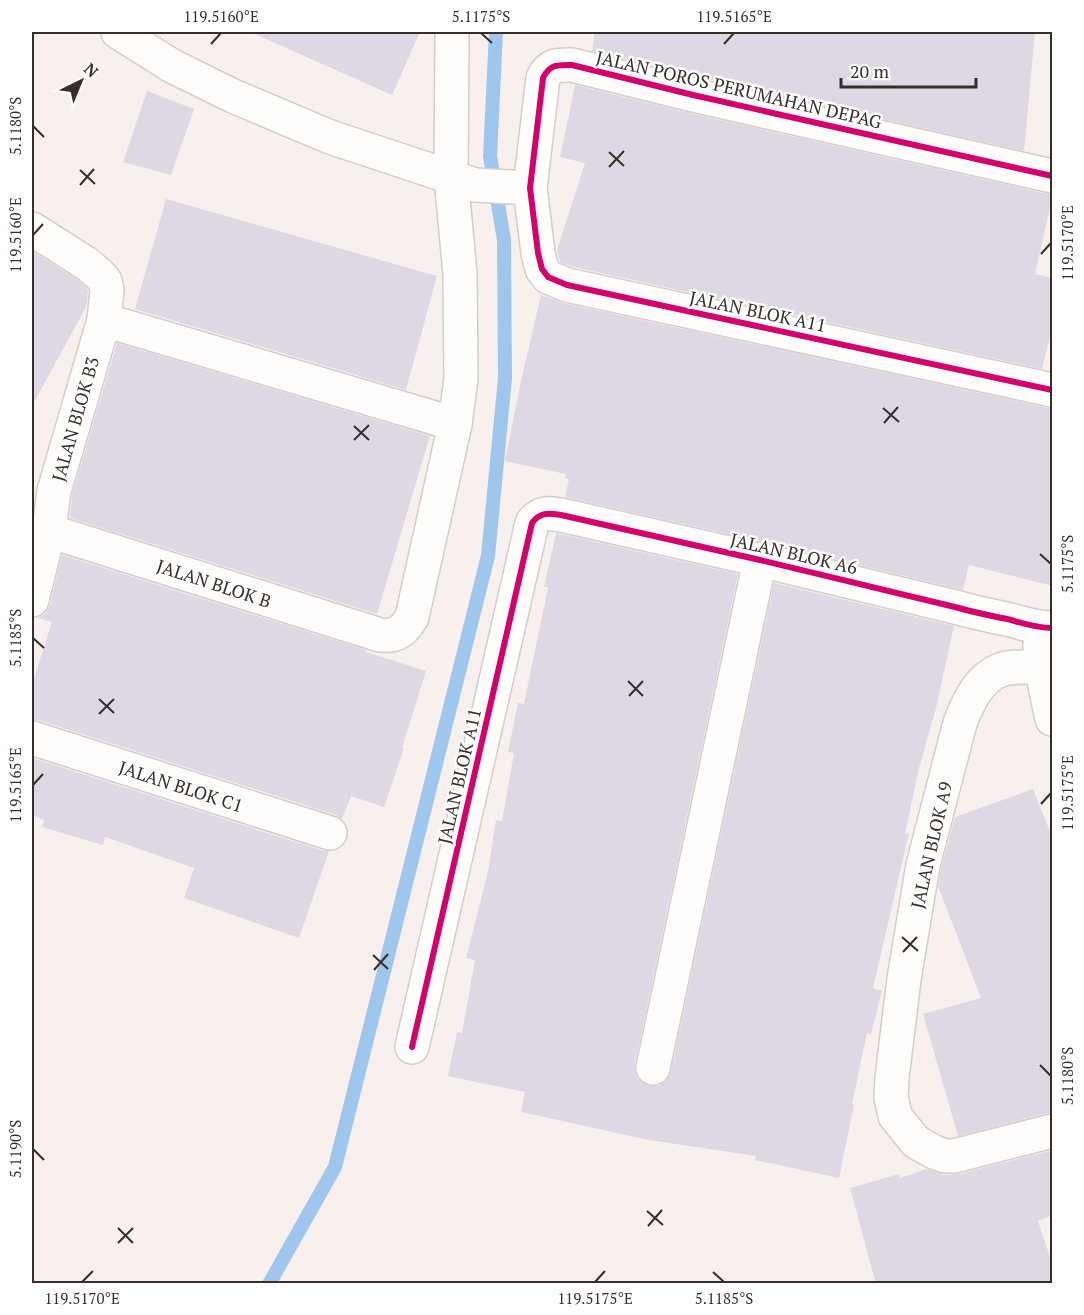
<svg xmlns="http://www.w3.org/2000/svg" width="1084" height="1315" viewBox="0 0 1084 1315" font-family="'PT Serif',serif">
<rect width="100%" height="100%" fill="#f8f0ec"/>
<g fill="none" stroke-linecap="round" stroke-linejoin="round">
<path stroke="#9fc7ed" stroke-width="14" d="M269,1284L335,1167L488,556L505,378L504,240L490,156L496,32"/>
</g>
<g fill="#ded8e4">
<path d="M250,32H420L392,95Z"/>
<path d="M595,32H1035L1024,151L697,77L592,51Z"/>
<path d="M575,85L689,113L1048,194H1053L1035,274L1053,278V324L1042,369L573,267L560,262L557,250L585,163L560,157Z"/>
<path d="M147,91L194,109L171,175L123,162Z"/>
<path d="M166,199L437,276L406,390L135,309Z"/>
<path d="M32,251L76,279L86,287L88,291L86,307L32,406Z"/>
<path d="M541,295L563,303L1048,408H1053V586L969,565L963,590L764,542L565,497L569,479L565,478L566,474L505,461L521,381Z"/>
<path d="M117,343L430,436L377,614L70,518L72,495Z"/>
<path d="M556,533L738,574L635,1064V1074L641,1082L649,1086H659L667,1080L671,1072L774,583L954,626L936,708L919,768L905,834L909,833L873,988L882,991L871,1034L867,1033L852,1104L854,1105L839,1178L755,1160L756,1156L649,1140L521,1112L525,1092L448,1076L457,1032L462,1033L475,960L466,958L488,871L496,820L502,821L514,753L508,752L518,703L524,704L548,587H544Z"/>
<path d="M62,555L366,650V652L426,671L402,748H404L384,807L351,796L342,819L336,815L38,720H32V685L52,622L38,618L46,613L50,605Z"/>
<path d="M32,758L324,851H329L299,938L184,898L194,868L105,837L103,845L42,827L44,820L32,815Z"/>
<path d="M1033,789L1053,839V1113H1047L958,1136L923,1014L981,998L938,886L941,869L955,817Z"/>
<path d="M1053,1150V1215L1038,1221L1053,1266V1284H876L850,1188L899,1174L900,1178L926,1169L945,1175L959,1174Z"/>
</g>
<g fill="none" stroke-linecap="round" stroke-linejoin="round">
<g stroke="#d5cdc9" stroke-width="36">
<g id="minor">
<path d="M118,32L172,66L233,96L330,137L475,185L530,188"/>
<path d="M1052,176L693,95L572,65C557,65 550,64 543,78L530,188L538,253L542,269L548,277L567,285L1052,390"/>
<path d="M32,229L87,264L99,274L105,281L107,290L104,320L54,491L49,531L32,600"/>
<path d="M104,320L455,424"/>
<path d="M49,531L380,635C396,637 404,631 412,617L455,424L461,379L460,274L451,177L452,32"/>
<path d="M1040,645L1041,667L1052,719"/>
<path d="M1041,667C1029,667 1015,666 1003,669C979,677 968,702 960,723L923,865L904,979L892,1078L891,1097L895,1116L916,1142L934,1152L945,1156H954L1052,1131"/>
<path d="M32,738L330,833"/>
<path d="M412,1047L532,523C540,512 548,513 561,515L760,560L959,608C976,613 993,616 1011,620C1025,624 1037,628 1052,628"/>
<path d="M653,1068L760,560"/>
</g>
</g>
<use href="#minor" stroke="#fefdfc" stroke-width="33"/>
<g stroke="#fff" stroke-width="10">
<g id="cycleway">
<path d="M1052,176L693,95L572,65C557,65 550,64 543,78L530,188L538,253L542,269L548,277L567,285L1052,390"/>
<path d="M412,1047L532,523C540,512 548,513 561,515L760,560L959,608C976,613 993,616 1011,620C1025,624 1037,628 1052,628"/>
</g>
</g>
<use href="#cycleway" stroke="#d6006c" stroke-width="6"/>
</g>
<path fill="none" stroke="#382e29" stroke-width="2" d="M481,33L492,43M211,44L221,33M724,44L734,33M33,126L44,137M609,152L624,166M609,167L624,151M80,170L95,184M80,185L94,169M33,235L43,224M1041,254L1051,243M883,408L899,422M884,423L898,407M354,426L369,440M354,440L369,425M1040,554L1051,564M33,638L44,648M628,681L643,696M629,696L643,681M99,699L114,713M99,714L114,699M33,785L43,774M1041,804L1051,793M902,937L918,951M903,952L917,937M373,955L388,969M374,970L388,954M1040,1065L1051,1076M33,1149L44,1160M647,1211L663,1225M648,1226L662,1210M118,1228L133,1243M118,1243L133,1228M713,1272L724,1282M82,1282L93,1271M595,1282L605,1271"/>
<g text-anchor="middle" dominant-baseline="central" stroke-width="5" stroke-linejoin="round" paint-order="stroke">
<g font-size="18" fill="#382e29" stroke="#fff">
<text transform="translate(739 89) rotate(13)">JALAN POROS PERUMAHAN DEPAG</text>
<text transform="translate(758 311) rotate(12)">JALAN BLOK A11</text>
<text transform="translate(75 419) rotate(-74)">JALAN BLOK B3</text>
<text transform="translate(794 553) rotate(13)">JALAN BLOK A6</text>
<text transform="translate(214 583) rotate(18)">JALAN BLOK B</text>
<text transform="translate(459 776) rotate(-77)">JALAN BLOK A11</text>
<text transform="translate(181 786) rotate(18)">JALAN BLOK C1</text>
<text transform="translate(931 845) rotate(-77)">JALAN BLOK A9</text>
</g>
</g>
<rect width="1084" height="1315" fill="none" stroke="#ffffff" stroke-width="66"/>
<g transform="translate(81 81) rotate(43)" stroke="#ffffff" stroke-width="4.5" paint-order="stroke">
<path d="M0-4.5L10 22L0 15L-10 22Z" fill="#382e29"/>
<text y="-9" font-size="16" font-weight="bold" text-anchor="middle" fill="#382e29">N</text>
</g>
<path d="M841 78v9h135v-9" fill="none" stroke="#382e29" stroke-width="3"/>
<text x="850" y="78" font-size="18" fill="#382e29" stroke="#ffffff" stroke-width="4.5" paint-order="stroke">20 m</text>
<rect x="33" y="33" width="1018" height="1249" fill="none" stroke="#382e29" stroke-width="2"/>
<g font-size="15" text-anchor="middle" fill="#382e29">
<text x="221" y="22">119.5160°E</text>
<text x="481" y="22">5.1175°S</text>
<text x="734" y="22">119.5165°E</text>
<text transform="translate(16 126) rotate(-90)" y="5">5.1180°S</text>
<text transform="translate(16 235) rotate(-90)" y="5">119.5160°E</text>
<text transform="translate(1068 243) rotate(-90)" y="5">119.5170°E</text>
<text transform="translate(1068 564) rotate(-90)" y="5">5.1175°S</text>
<text transform="translate(16 638) rotate(-90)" y="5">5.1185°S</text>
<text transform="translate(16 785) rotate(-90)" y="5">119.5165°E</text>
<text transform="translate(1068 793) rotate(-90)" y="5">119.5175°E</text>
<text transform="translate(1068 1076) rotate(-90)" y="5">5.1180°S</text>
<text transform="translate(16 1149) rotate(-90)" y="5">5.1190°S</text>
<text x="82" y="1304">119.5170°E</text>
<text x="595" y="1304">119.5175°E</text>
<text x="724" y="1304">5.1185°S</text>
</g>
</svg>
